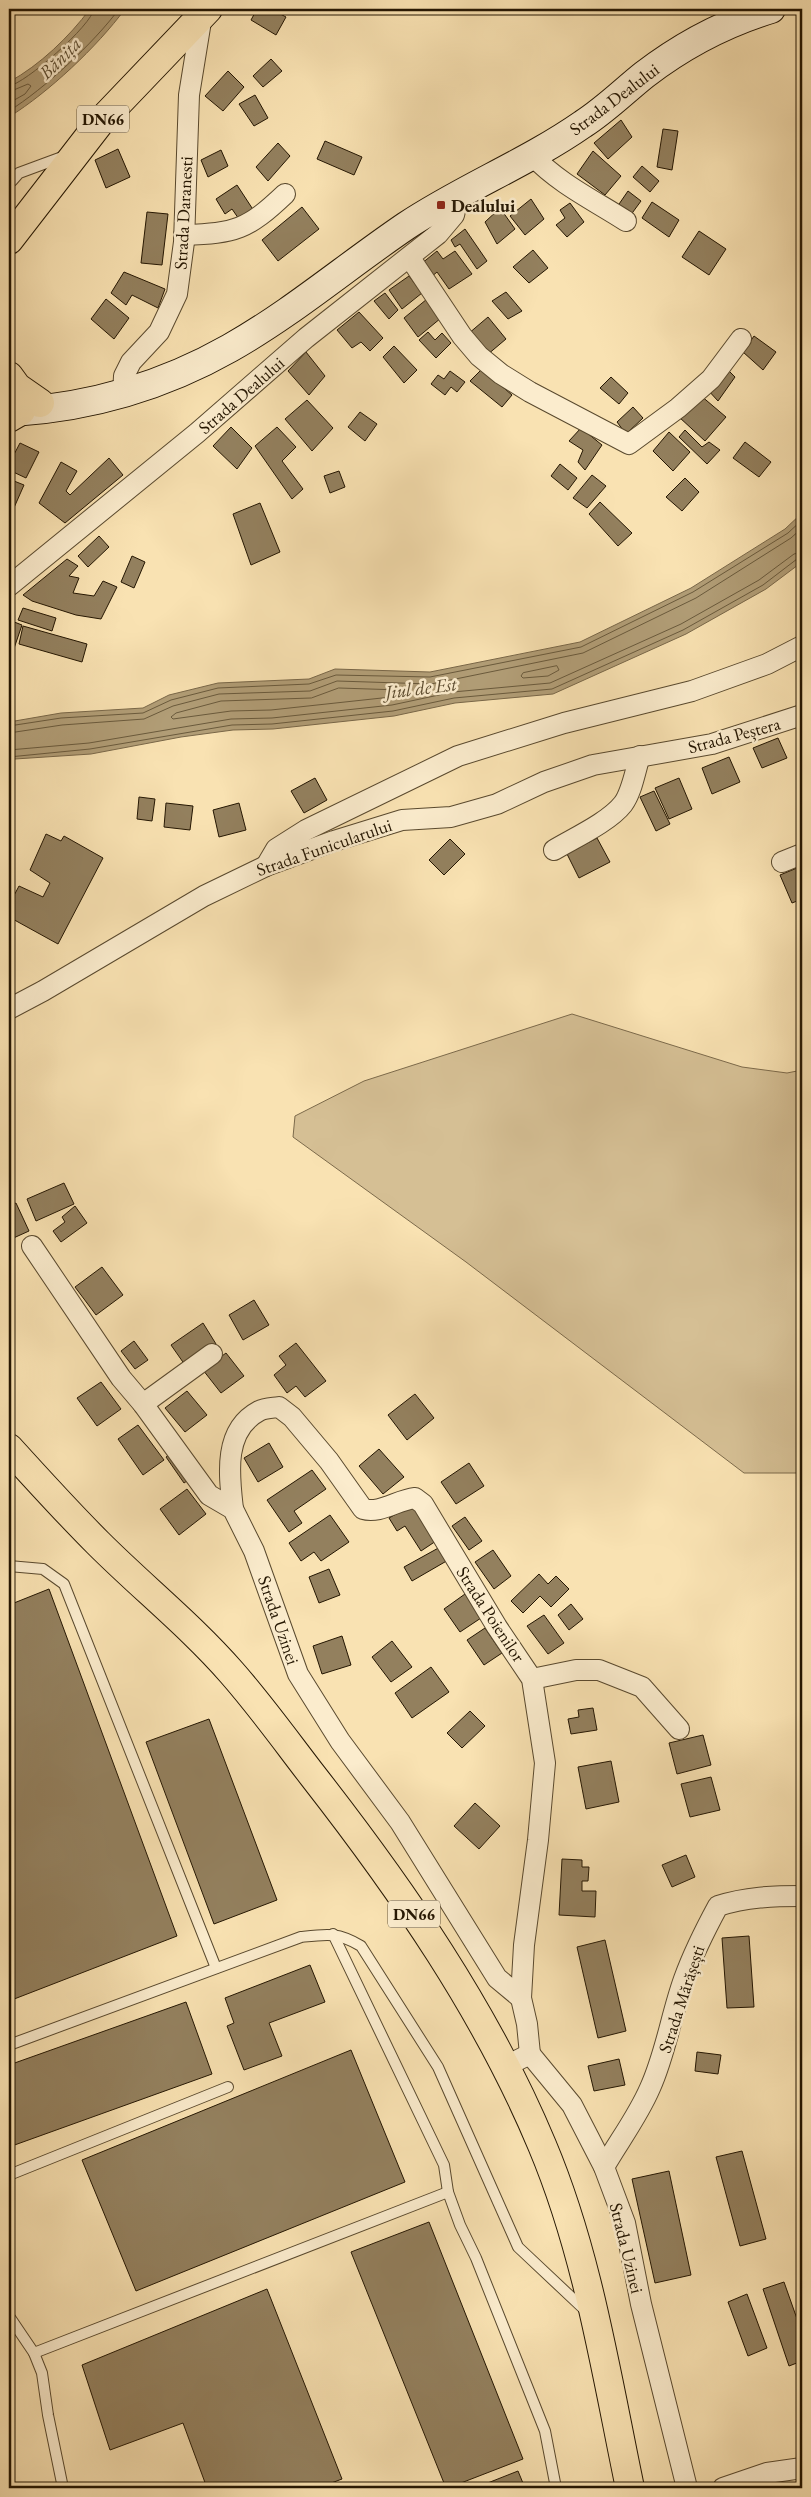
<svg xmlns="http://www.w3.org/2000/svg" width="811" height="2497" viewBox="0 0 811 2497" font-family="'EB Garamond',serif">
<rect width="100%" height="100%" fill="#f9e2b2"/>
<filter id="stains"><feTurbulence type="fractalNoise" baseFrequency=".004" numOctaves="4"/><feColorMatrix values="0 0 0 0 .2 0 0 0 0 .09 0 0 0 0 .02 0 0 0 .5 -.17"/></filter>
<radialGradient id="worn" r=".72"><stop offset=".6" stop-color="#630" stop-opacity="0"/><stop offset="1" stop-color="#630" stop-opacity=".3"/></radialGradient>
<path fill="#d5bf94" stroke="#7c6a4b" d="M572,1014L742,1067L787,1073L802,1070V1473H744L466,1262L293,1137L295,1116L364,1081Z"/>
<g fill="#b19d76" stroke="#796748">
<path d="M90,9H125C97,47 49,92 9,117V82C40,65 69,37 90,9Z"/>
<path d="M802,513V562L766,589L686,634L553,694L455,703L394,716L273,729L233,730L181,737L91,754L15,759L9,762V722L61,713L143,708L169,695L218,683L309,679L335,669L430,672L580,642L691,588L785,529Z"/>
</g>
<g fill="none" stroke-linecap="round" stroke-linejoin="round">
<g stroke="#6a5a3c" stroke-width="1">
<path d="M9,86C25,84 92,25 94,9"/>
<path d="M9,92L28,84L31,86L25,94L9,103"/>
<path d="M9,111C44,89 94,43 119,9"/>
<path d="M557,666L559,670L548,676L523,678L521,676L523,673Z"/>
<path d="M339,688L400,690L403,693L391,697L271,710L231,711L173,719L171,717L176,713L221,701L311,698Z"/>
<path d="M9,726L61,718L143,713L171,700L218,688L309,684L336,675L430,677L581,647L693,592L788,533L802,520"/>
<path d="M9,733L62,725L144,719L173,706L219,694L310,691L337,681L431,684L583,653L696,598L791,538L802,528"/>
<path d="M9,750L89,743L231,719L272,718L392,705L453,692L550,683L681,624L759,580L794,554L802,552"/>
<path d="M9,757L90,749L232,725L272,724L393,711L454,698L552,689L683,630L763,585L797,559L802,558"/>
</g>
</g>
<g fill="#93805e" stroke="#241602">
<path d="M257,9H271L286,17L276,35L251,20Z"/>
<path d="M271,59L282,71L263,87L253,76Z"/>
<path d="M228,71L244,87L223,111L205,96Z"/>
<path d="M255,95L268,118L254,126L239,104Z"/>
<path d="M621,120L632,137L608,159L594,143Z"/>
<path d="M663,129L678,131L672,170L657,167Z"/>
<path d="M325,141L362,157L354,175L317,159Z"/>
<path d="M278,143L290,156L268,181L256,167Z"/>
<path d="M118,149L130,177L106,188L95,160Z"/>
<path d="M221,150L228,166L208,177L201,160Z"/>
<path d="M593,151L621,176L605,195L577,174Z"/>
<path d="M642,166L659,181L650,192L633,177Z"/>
<path d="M237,185L254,211L241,222L232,209L225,214L216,199Z"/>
<path d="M628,191L641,201L630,216L617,207Z"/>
<path d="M531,199L544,219L525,235L510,216Z"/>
<path d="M652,202L679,220L669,237L642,218Z"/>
<path d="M570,203L584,222L567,237L556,225L565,218L560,210Z"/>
<path d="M302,207L319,229L278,261L262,240Z"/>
<path d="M500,208L515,229L497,244L485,222Z"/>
<path d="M147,212L168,214L162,265L141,263Z"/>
<path d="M465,229L487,261L477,269L460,244L455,247L451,240Z"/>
<path d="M699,231L726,249L709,275L682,257Z"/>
<path d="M533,250L548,268L529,283L513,267Z"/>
<path d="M437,251L443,259L455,251L472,274L449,289L437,272L430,278L421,264Z"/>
<path d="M124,272L165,289L158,308L132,295L126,305L111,293Z"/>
<path d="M409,276L422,293L402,309L389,290Z"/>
<path d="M506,292L522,311L508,319L492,301Z"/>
<path d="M385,293L398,310L389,319L374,301Z"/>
<path d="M106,299L129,318L114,339L91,319Z"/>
<path d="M427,299L441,318L418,337L404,318Z"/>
<path d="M359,312L383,338L370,351L361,342L352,348L337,330Z"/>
<path d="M488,317L506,339L487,355L468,334Z"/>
<path d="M428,332L435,340L442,333L451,343L436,358L419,340Z"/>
<path d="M754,336L776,352L763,370L743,352Z"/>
<path d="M394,346L417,370L404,383L383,357Z"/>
<path d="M306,352L325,376L309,395L288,371Z"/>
<path d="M726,368L735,377L718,401L707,389Z"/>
<path d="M482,369L512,395L502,407L470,381Z"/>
<path d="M450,371L465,382L457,392L451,387L445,395L431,384L438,375L444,379Z"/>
<path d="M611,377L628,393L619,404L600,388Z"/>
<path d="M700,395L726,417L705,441L679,417Z"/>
<path d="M307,400L333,428L312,451L285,419Z"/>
<path d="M633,407L643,418L626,434L617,422Z"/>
<path d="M360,412L377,424L365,441L348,427Z"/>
<path d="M231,427L252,448L237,469L213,446Z"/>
<path d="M277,427L296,447L282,461L303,489L292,499L255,446Z"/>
<path d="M581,428L602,445L585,470L578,462L583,450L569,441Z"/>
<path d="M685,430L702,447L709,442L720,450L707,464L679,437Z"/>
<path d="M669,432L690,452L673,471L653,451Z"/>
<path d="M745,442L771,462L759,477L733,458Z"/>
<path d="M20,443L39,452L26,478L9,470V464Z"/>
<path d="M109,458L123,475L65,523L39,503L61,462L77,471L66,491L70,495Z"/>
<path d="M560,464L577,478L568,490L551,476Z"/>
<path d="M339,471L345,487L330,493L324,476Z"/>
<path d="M592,475L606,486L587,508L573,498Z"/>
<path d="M685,478L699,492L682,511L666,497Z"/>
<path d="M9,479L24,485L13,510L9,508Z"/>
<path d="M600,502L632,533L618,546L589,514Z"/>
<path d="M260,503L280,552L251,565L233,514Z"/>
<path d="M99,536L109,547L88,567L78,556Z"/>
<path d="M132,556L145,562L134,588L121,582Z"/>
<path d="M67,559L78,566L69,576L79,578L73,593L94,596L103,581L117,587L101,619L76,615L32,601L23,595Z"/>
<path d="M23,608L56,618L52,631L18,620Z"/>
<path d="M9,620L22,625L9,663Z"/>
<path d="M23,626L87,644L82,662L19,644Z"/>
<path d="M778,738L787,758L762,768L753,748Z"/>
<path d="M729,757L740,782L712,794L702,768Z"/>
<path d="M315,778L327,800L304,813L291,791Z"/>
<path d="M679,778L692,809L669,819L655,788Z"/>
<path d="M654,791L670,824L656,831L640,797Z"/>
<path d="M139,797L155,799L152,821L137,819Z"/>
<path d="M166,803L193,806L190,830L164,827Z"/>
<path d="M239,803L246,830L219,837L213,810Z"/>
<path d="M46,834L61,841L64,836L103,858L58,944L9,917V905L19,886L43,897L50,883L30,870Z"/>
<path d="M597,838L610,862L579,878L567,854Z"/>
<path d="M450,839L465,854L444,875L429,860Z"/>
<path d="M802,866V899L792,903L780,875Z"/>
<path d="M64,1183L74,1204L36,1221L27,1199Z"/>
<path d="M16,1203L29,1231L9,1240V1206Z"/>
<path d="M75,1206L87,1223L61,1242L53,1231L65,1222L62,1217Z"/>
<path d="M102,1267L123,1295L96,1315L75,1287Z"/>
<path d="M254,1300L269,1325L243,1340L229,1315Z"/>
<path d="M203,1323L216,1344L185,1365L171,1345Z"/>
<path d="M134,1341L148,1360L135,1369L121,1351Z"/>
<path d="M296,1343L326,1381L305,1397L296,1386L287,1393L274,1375L286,1365L279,1356Z"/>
<path d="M226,1353L244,1376L221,1393L203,1370Z"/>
<path d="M101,1382L121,1409L97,1426L77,1398Z"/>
<path d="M187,1391L207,1415L185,1432L165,1408Z"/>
<path d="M415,1394L434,1418L407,1440L388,1415Z"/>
<path d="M138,1425L164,1460L143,1475L118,1439Z"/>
<path d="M269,1443L283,1467L258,1482L244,1458Z"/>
<path d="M379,1449L404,1477L383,1494L359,1466Z"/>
<path d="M176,1450L194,1476L184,1483L166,1457Z"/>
<path d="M469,1463L484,1486L456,1504L441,1482Z"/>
<path d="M312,1470L326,1489L294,1511L302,1523L289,1532L267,1500Z"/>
<path d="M187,1489L206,1514L179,1535L160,1509Z"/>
<path d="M412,1505L439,1539L421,1551L405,1526L397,1531L389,1518Z"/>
<path d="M330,1515L349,1542L321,1561L314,1552L301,1561L289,1543Z"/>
<path d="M465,1517L482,1541L469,1550L452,1526Z"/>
<path d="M442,1546L450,1559L412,1581L404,1567Z"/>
<path d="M493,1550L511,1576L494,1589L475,1562Z"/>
<path d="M329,1569L340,1595L319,1603L309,1577Z"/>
<path d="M539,1574L548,1584L556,1576L569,1589L551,1607L540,1596L523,1613L511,1601Z"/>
<path d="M49,1589L177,1936L9,2001V1605Z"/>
<path d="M465,1594L481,1618L460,1632L444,1609Z"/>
<path d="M571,1604L583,1619L569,1630L558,1615Z"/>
<path d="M544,1615L564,1643L548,1654L527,1626Z"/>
<path d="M485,1628L502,1653L484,1665L467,1640Z"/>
<path d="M342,1636L351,1665L322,1674L313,1646Z"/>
<path d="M392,1641L412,1667L391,1682L372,1657Z"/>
<path d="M431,1667L449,1692L412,1718L395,1693Z"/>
<path d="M593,1708L597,1730L571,1734L568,1719L579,1717L578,1710Z"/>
<path d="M470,1711L485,1726L462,1748L447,1733Z"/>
<path d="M209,1719L277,1900L214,1924L146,1742Z"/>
<path d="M703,1735L711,1765L677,1774L669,1743Z"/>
<path d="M611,1761L619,1802L586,1809L578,1767Z"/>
<path d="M711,1777L720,1810L690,1817L681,1784Z"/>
<path d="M475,1803L500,1826L479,1849L454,1826Z"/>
<path d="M686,1855L695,1877L672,1887L662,1865Z"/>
<path d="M562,1859L582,1860V1867H589L588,1881H582V1891H596L595,1917L559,1915Z"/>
<path d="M749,1936L754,2007L727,2008L722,1938Z"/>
<path d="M605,1940L626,2031L598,2038L577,1947Z"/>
<path d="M310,1965L325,2002L269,2023L282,2056L244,2070L227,2026L234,2023L225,1998Z"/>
<path d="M186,2002L212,2074L9,2147V2065Z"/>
<path d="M351,2050L405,2182L136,2291L82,2160Z"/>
<path d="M697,2052L721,2055L718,2074L695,2071Z"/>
<path d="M619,2059L625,2085L594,2091L588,2066Z"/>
<path d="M742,2151L766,2239L740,2246L716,2157Z"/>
<path d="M669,2171L691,2275L655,2283L632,2179Z"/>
<path d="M429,2222L523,2459L448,2488H446L351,2252Z"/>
<path d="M784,2282L802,2333V2361L789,2366L763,2289Z"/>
<path d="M267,2289L342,2479L318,2488H207L183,2423L110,2450L82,2365Z"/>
<path d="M747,2294L767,2348L748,2356L728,2302Z"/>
<path d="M518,2471L525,2488H475Z"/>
</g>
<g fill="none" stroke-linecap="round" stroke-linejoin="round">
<g stroke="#59492e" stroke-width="12">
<g id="lane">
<path d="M12,181L19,173L65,156"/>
<path d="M9,1566L43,1569L64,1584L216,1968"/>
<path d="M333,1934L444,2165L448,2192L460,2225L476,2258L545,2431L556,2488"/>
<path d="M9,2045L301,1937C327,1934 338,1932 361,1946L438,2067L518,2247L586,2311"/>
<path d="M9,2175L228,2087"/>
<path d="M9,2316L34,2353L42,2373L48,2415L63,2488"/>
<path d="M34,2353L448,2192"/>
</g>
</g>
<g stroke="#59492e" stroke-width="22">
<g id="street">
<path d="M533,156C558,183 595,201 626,221"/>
<path d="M184,235C236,233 247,230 285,194"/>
<path d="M410,258L462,336L479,356L501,374L530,392L629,444L678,408L711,379L741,339"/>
<path d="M123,394L124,376L131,362L159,332L177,294L184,242L189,95L202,15"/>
<path d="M9,586L197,433L306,338L438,234L454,215L459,194"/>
<path d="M554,850C574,838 609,822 623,804C632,792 635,771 640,756"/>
<path d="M782,862L802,854"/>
<path d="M266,866L276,849L306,830L458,756L564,723L692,691L767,664L802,646"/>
<path d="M9,1009L43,991L204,896L266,866L334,841L402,820L451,817L497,804L544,782L593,765L712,744L802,715"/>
<path d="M32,1246L121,1378L143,1404L209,1495L233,1509L254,1551L298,1674L340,1741L400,1822L497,1978L521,1998"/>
<path d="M143,1404L212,1354"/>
<path d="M233,1509C229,1475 223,1430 259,1411C265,1408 273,1408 279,1407L292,1417L329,1461L363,1509C380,1514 397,1500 415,1498L423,1504L497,1627L532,1679L545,1763L538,1840L524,1945L521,1998L527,2024L530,2054"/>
<path d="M532,1679L576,1670H599L642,1687L679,1729"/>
<path d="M518,2060L530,2054L572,2105L604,2167L625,2223L641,2304L687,2488"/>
<path d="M604,2167C619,2141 638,2116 650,2088C666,2053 671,2015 684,1979C693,1954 705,1930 718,1906C746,1897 773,1896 802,1896"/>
<path d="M723,2488L767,2473L802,2468"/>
</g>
</g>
<g stroke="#241602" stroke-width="30">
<path id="secondary" d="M14,412C91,407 163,386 230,348C292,313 347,266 406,226C463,188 527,163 583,124C605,110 624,91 644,75C683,45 725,23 771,9"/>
</g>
<g stroke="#241602" stroke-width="30">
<g id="primary">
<path d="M9,418L21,411"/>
<path d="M9,1448C38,1480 67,1512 98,1543C142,1587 191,1626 232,1673C261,1706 286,1741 313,1776C402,1890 486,2011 542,2145C588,2254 606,2373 630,2488"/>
</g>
</g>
<g stroke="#241602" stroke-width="30">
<g id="highway">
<path d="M9,240L101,121L208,9"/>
<path d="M9,376L17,387L40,403"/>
</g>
</g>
<use href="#lane" stroke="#fbeccd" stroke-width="10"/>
<use href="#street" stroke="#fbeccd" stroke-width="20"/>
<use href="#secondary" stroke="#fbeccd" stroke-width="28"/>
<use href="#primary" stroke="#f9e2b2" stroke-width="28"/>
<use href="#highway" stroke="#f9e2b2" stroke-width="28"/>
</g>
<rect fill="#8f2418" stroke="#fbeccd" stroke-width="2" x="436" y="200" width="10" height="10" rx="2.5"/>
<g text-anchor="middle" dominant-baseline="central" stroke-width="5" stroke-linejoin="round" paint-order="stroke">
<g fill="#fbeccd" stroke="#64563f" stroke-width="1">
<rect x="77" y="105.5" width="52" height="27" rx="4"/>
<rect x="388" y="1900.5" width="52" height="27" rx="4"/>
</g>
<g font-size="16" font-weight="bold" fill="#241602">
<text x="103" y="119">DN66</text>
<text x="414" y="1914">DN66</text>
</g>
<g font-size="18" fill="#241602" stroke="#fbeccd">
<text transform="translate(614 99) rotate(-37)">Strada Dealului</text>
<text transform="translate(183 213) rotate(-87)">Strada Daranesti</text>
<text transform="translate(241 395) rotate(-41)">Strada Dealului</text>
<text transform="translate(734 735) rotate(-15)">Strada Peștera</text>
<text transform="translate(324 847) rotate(-19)">Strada Funicularului</text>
<text transform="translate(491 1614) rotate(57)">Strada Poienilor</text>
<text transform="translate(279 1620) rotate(71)">Strada Uzinei</text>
<text transform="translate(681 1999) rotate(-72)">Strada Mărășești</text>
<text transform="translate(627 2248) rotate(76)">Strada Uzinei</text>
</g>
<g font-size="18" font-weight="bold" fill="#241602" stroke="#fbeccd" text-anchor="start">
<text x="451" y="205">Dealului</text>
</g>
<g font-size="19" font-style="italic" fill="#5c4c30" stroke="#fbeccd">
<text transform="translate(60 58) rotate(-45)">Bănița</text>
<text transform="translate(421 688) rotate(-7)">Jiul de Est</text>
</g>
</g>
<rect width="811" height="2497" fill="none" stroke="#f9e2b2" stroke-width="30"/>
<rect x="10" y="10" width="791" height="2477" fill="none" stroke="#241602" stroke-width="2.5"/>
<rect x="15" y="15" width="781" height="2467" fill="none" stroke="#241602"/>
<rect width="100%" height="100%" filter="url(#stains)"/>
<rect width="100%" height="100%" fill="url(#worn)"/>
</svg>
